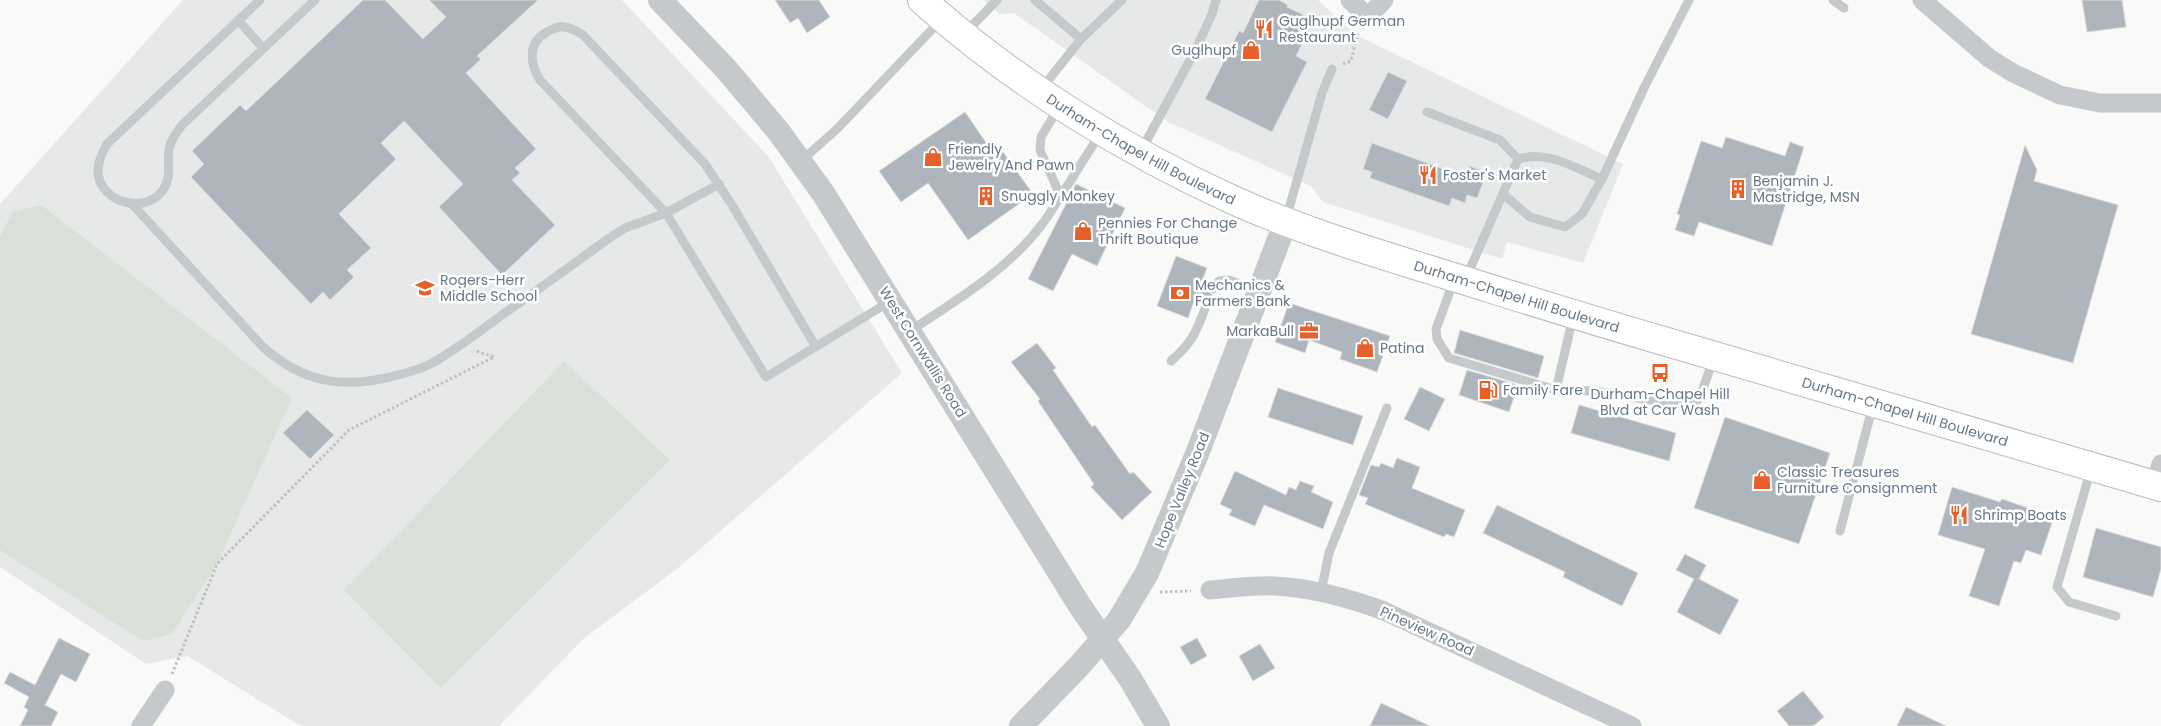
<svg xmlns="http://www.w3.org/2000/svg" width="2161" height="726" viewBox="0 0 2161 726" font-family="Poppins,sans-serif">
<rect width="100%" height="100%" fill="#f9f9f7"/>
<g fill="#e7e8e8">
<path d="M183,0H622L768,156L902,373L678,568L583,639L499,726H301L187,656L146,664L0,567V204Z"/>
<path d="M984,0H1318L1356,35L1623,164L1583,263L1507,242L1502,259L1323,202L1311,186L1168,122L1014,13L1000,14Z"/>
</g>
<g fill="#dae1d8">
<path d="M41,205L292,398L217,564L172,634L143,641L0,550V237L12,212Z"/>
<path d="M564,361L670,460L441,688L344,590Z"/>
</g>
<g fill="#aeb5bc" stroke="#dbdbd9">
<path d="M363,0H385L423,39L446,17L429,0H538L477,56L481,59L466,73L536,149L515,168L520,173L512,180L555,225L502,275L439,207L463,184L404,121L381,143L396,159L339,214L371,248L347,270L354,277L330,300L323,292L311,304L191,177L204,164L192,151L240,105L246,111Z"/>
<path d="M775,0H819L830,17L807,33L798,18L790,23Z"/>
<path d="M1259,0H1279L1288,5L1287,7L1314,20L1296,56L1307,62L1272,132L1205,99L1239,31L1243,33Z"/>
<path d="M2082,0H2122L2126,27L2087,32Z"/>
<path d="M1388,72L1407,81L1388,119L1369,110Z"/>
<path d="M965,112L996,157L1003,152L1033,194L968,240L928,183L901,202L879,171Z"/>
<path d="M1726,137L1785,156L1790,142L1804,147L1772,246L1699,222L1694,236L1675,230L1680,215L1677,214L1701,141L1722,148Z"/>
<path d="M1372,143L1465,177L1469,166L1487,172L1477,198L1467,195L1465,203L1452,198L1449,206L1370,178L1372,172L1363,169Z"/>
<path d="M2025,145L2037,170L2034,181L2118,205L2073,363L1971,334Z"/>
<path d="M1076,184L1125,208L1097,266L1072,254L1053,291L1028,279Z"/>
<path d="M1176,256L1207,268L1201,283L1208,286V292L1213,295L1211,302L1205,300L1200,304L1194,301L1188,318L1157,306Z"/>
<path d="M1289,303L1390,336L1377,372L1340,359L1342,352L1309,340L1305,353L1275,342Z"/>
<path d="M1460,330L1544,356L1538,378L1454,353Z"/>
<path d="M1037,343L1056,368L1053,370L1092,427L1095,425L1130,474L1133,472L1152,492L1122,520L1091,487L1094,484L1038,401L1040,399L1011,362Z"/>
<path d="M1467,370L1518,385L1509,412L1459,395Z"/>
<path d="M1420,387L1445,399L1429,431L1404,419Z"/>
<path d="M1278,388L1363,416L1353,445L1268,417Z"/>
<path d="M1579,405L1676,433L1669,461L1571,433Z"/>
<path d="M307,410L334,435L310,459L283,433Z"/>
<path d="M1725,417L1830,453L1799,544L1694,508Z"/>
<path d="M1397,458L1420,467L1412,488L1465,510L1454,537L1446,534L1444,537L1365,504L1368,498L1359,495L1371,465L1379,467L1381,463L1393,468Z"/>
<path d="M1235,471L1286,495L1289,487L1296,490L1300,481L1314,486L1311,492L1333,502L1323,529L1264,505L1255,526L1229,515L1232,510L1220,504Z"/>
<path d="M1952,487L2000,502L2002,499L2054,517L2041,555L2026,550L2021,563L2014,561L1999,606L1969,596L1985,549L1938,535Z"/>
<path d="M1497,505L1638,573L1622,606L1563,577L1565,572L1483,533Z"/>
<path d="M2096,528L2161,547V569L2153,597L2083,577Z"/>
<path d="M1685,554L1706,565L1699,579L1739,600L1720,635L1677,612L1694,579L1676,570Z"/>
<path d="M59,638L90,654L76,682L61,674L45,705L58,712L51,726H20L28,710L24,707L29,697L4,683L10,672L35,685Z"/>
<path d="M1197,638L1207,656L1191,665L1180,647Z"/>
<path d="M1260,644L1275,668L1253,681L1239,656Z"/>
<path d="M1803,691L1824,717L1813,726H1789L1777,711Z"/>
<path d="M1381,703L1430,726H1370Z"/>
<path d="M1906,707L1946,726H1897Z"/>
</g>
<g fill="none" stroke-linecap="round" stroke-linejoin="round">
<g stroke="#b8bcc0" stroke-width="30">
<g id="primary">
<path id="s1" d="M922,0C1011,80 1125,151 1233,200C1295,228 1360,248 1424,268C1499,291 1574,315 1650,337C1820,387 1991,437 2161,487"/>
</g>
</g>
<g stroke="#bfc1c4" stroke-width="3" stroke-dasharray="2.5 2.5" stroke-linecap="butt">
<path d="M1343,64L1351,61L1358,32"/>
<path d="M1160,592L1191,591"/>
<path d="M172,674L217,564L349,430L494,357L476,351"/>
</g>
<g stroke="#c5c9cc" stroke-width="9">
<path d="M260,0L107,144C102,153 97,163 98,173C101,203 146,215 163,190C172,177 167,163 169,149C171,139 177,132 182,125L315,0"/>
<path d="M1035,0L1081,39L1122,0"/>
<path d="M1833,0L1844,8"/>
<path d="M238,20L263,48"/>
<path d="M966,32L997,0"/>
<path d="M1042,88L1081,39"/>
<path d="M1059,107L1041,137L1040,150L1060,195"/>
<path d="M1427,112L1500,140L1518,159"/>
<path d="M1141,151L1196,49L1212,14L1216,0"/>
<path d="M801,161L837,129L941,20"/>
<path d="M1503,194L1530,217L1565,227L1582,214L1602,179L1644,88L1689,0"/>
<path d="M133,205L263,347C303,382 340,389 390,377C405,373 421,370 434,362C460,347 484,328 509,310C542,287 575,263 608,239L625,228L666,213L719,184"/>
<path d="M1286,219L1322,93L1332,69"/>
<path d="M1466,278L1518,159C1548,150 1575,168 1602,179"/>
<path d="M1454,280L1436,329L1437,339L1449,358L1556,390L1594,391L1687,406L1698,400L1701,394L1713,360"/>
<path d="M1213,289L1219,281L1229,280L1259,291"/>
<path d="M910,331C957,300 1009,269 1043,223C1063,194 1081,163 1101,133"/>
<path d="M816,347L732,205L705,164L583,35C578,32 572,28 565,27C559,26 552,29 547,32C527,43 530,64 540,80L666,213L766,377L889,302"/>
<path d="M1171,361C1193,342 1196,332 1206,306"/>
<path d="M1556,390L1573,317"/>
<path d="M2091,469L2057,587L2069,602L2116,616"/>
<path d="M1840,531L1873,405"/>
<path d="M1321,592L1329,553L1387,408"/>
</g>
<g stroke="#c5c9cc" stroke-width="19">
<path d="M1350,0L1368,17L1384,0"/>
<path d="M1922,0L1989,58L2013,73L2060,95L2100,103H2161"/>
<path d="M2155,485L2161,464"/>
<path d="M1210,590C1231,588 1253,585 1275,586C1312,588 1349,598 1384,611L1632,726"/>
<path d="M141,726L165,690"/>
</g>
<g stroke="#c5c9cc" stroke-width="24">
<path d="M660,0L726,69L779,132L823,193L1080,606L1131,680L1158,726"/>
<path d="M1021,726L1080,665L1119,620L1147,573L1197,454L1286,221"/>
</g>
<use href="#primary" stroke="#fff" stroke-width="28"/>
</g>
<defs>
<g id="restaurant-bare" transform="scale(1.5)"><path d="M-5-6h1v4h1v-4h1v4h1v-4h1v5L-1.5 .5V6h-2V.5L-5-1ZM5-6V6H3V1.5H1.5Q1.5-4 5-6Z" fill="#e6612a" stroke="#fff" stroke-width="2.5" paint-order="stroke"/></g>
<g id="shop-bare" transform="scale(1.5)"><path d="M-5-2.5h2.3a2.7 3.5 0 0 1 5.4 0H5L5.5 6h-11ZM-1.5-2.5h3a1.5 2.3 0 0 0-3 0Z" fill="#e6612a" stroke="#fff" stroke-width="2.5" paint-order="stroke"/></g>
<g id="building-bare" transform="scale(1.5)"><path d="M-4-6H4V6H1V3H-1V6H-4ZM-2.5-4.3h1.7v1.8h-1.7ZM.8-4.3h1.7v1.8H.8ZM-2.5-1h1.7V.8h-1.7ZM.8-1h1.7V.8H.8Z" fill="#e6612a" stroke="#fff" stroke-width="2.5" paint-order="stroke"/></g>
<g id="school-bare" transform="scale(1.5)"><path d="M0-5L7-2L0 1L-7-2ZM-4 1L0 2.5L4 1V4Q0 6-4 4Z" fill="#e6612a" stroke="#fff" stroke-width="2.5" paint-order="stroke"/></g>
<g id="bank-bare" transform="scale(1.5)"><path d="M-6-4H6V4H-6ZM0-2.3a2.3 2.3 0 1 0 0 4.6a2.3 2.3 0 1 0 0-4.6Z" fill="#e6612a" stroke="#fff" stroke-width="2.5" paint-order="stroke"/></g>
<g id="office-bare" transform="scale(1.5)"><path d="M-6-3h4V-5.5h4V-3h4V5H-6ZM-1-4.5V-3h2v-1.5ZM-6 0V1H6V0Z" fill="#e6612a" stroke="#fff" stroke-width="2.5" paint-order="stroke"/></g>
<g id="bus-bare" transform="scale(1.5)"><path d="M-5-6H5V4H4V6H2V4H-2V6H-4V4H-5ZM-3.5-4V0h7V-4ZM-3.5 1.2v1.5H-2V1.2ZM2 1.2v1.5H3.5V1.2Z" fill="#e6612a" stroke="#fff" stroke-width="2.5" paint-order="stroke"/></g>
<g id="fuel-bare" transform="scale(1.5)"><path d="M-5.5-6h7V0h2V4h1.3V-2.5L3-4.5l.8-.8L6-3V5H2.5V1h-1V6h-7ZM-4.2-4.7v3.2H.2V-4.7Z" fill="#e6612a" stroke="#fff" stroke-width="2.5" paint-order="stroke"/></g>
</defs>
<g fill-rule="evenodd">
<use href="#restaurant-bare" x="1264" y="29"/>
<use href="#shop-bare" x="1251" y="50"/>
<use href="#shop-bare" x="933" y="157"/>
<use href="#restaurant-bare" x="1428" y="175"/>
<use href="#building-bare" x="1738" y="189"/>
<use href="#building-bare" x="986" y="196"/>
<use href="#shop-bare" x="1083" y="231"/>
<use href="#school-bare" x="425" y="288"/>
<use href="#bank-bare" x="1180" y="293"/>
<use href="#office-bare" x="1309" y="331"/>
<use href="#shop-bare" x="1365" y="348"/>
<use href="#bus-bare" x="1660" y="373"/>
<use href="#fuel-bare" x="1488" y="390"/>
<use href="#shop-bare" x="1762" y="480"/>
<use href="#restaurant-bare" x="1959" y="515"/>
</g>
<g text-anchor="middle" dominant-baseline="central" stroke-width="5" stroke-linejoin="round" paint-order="stroke">
<g font-size="14" fill="#687888" stroke="#fff" text-anchor="start">
<text x="1279" y="21">Guglhupf German<tspan x="1279" dy="16">Restaurant</tspan></text>
<text x="1236" y="50" text-anchor="end">Guglhupf</text>
<text x="948" y="149">Friendly<tspan x="948" dy="16">Jewelry And Pawn</tspan></text>
<text x="1443" y="175">Foster's Market</text>
<text x="1753" y="181">Benjamin J.<tspan x="1753" dy="16">Mastridge, MSN</tspan></text>
<text x="1001" y="196">Snuggly Monkey</text>
<text x="1098" y="223">Pennies For Change<tspan x="1098" dy="16">Thrift Boutique</tspan></text>
<text x="440" y="280">Rogers-Herr<tspan x="440" dy="16">Middle School</tspan></text>
<text x="1195" y="285">Mechanics &amp;<tspan x="1195" dy="16">Farmers Bank</tspan></text>
<text x="1294" y="331" text-anchor="end">MarkaBull</text>
<text x="1380" y="348">Patina</text>
<text x="1503" y="390">Family Fare</text>
<text x="1660" y="394" text-anchor="middle">Durham-Chapel Hill<tspan x="1660" dy="16">Blvd at Car Wash</tspan></text>
<text x="1777" y="472">Classic Treasures<tspan x="1777" dy="16">Furniture Consignment</tspan></text>
<text x="1974" y="515">Shrimp Boats</text>
</g>
<g font-size="14" fill="#687888" stroke="#fff">
<text stroke="none"><textPath href="#s1" startOffset="266">Durham-Chapel Hill Boulevard</textPath></text>
<text stroke="none"><textPath href="#s1" startOffset="671">Durham-Chapel Hill Boulevard</textPath></text>
<text transform="translate(923 352) rotate(58)">West Cornwallis Road</text>
<text stroke="none"><textPath href="#s1" startOffset="1076">Durham-Chapel Hill Boulevard</textPath></text>
<text transform="translate(1182 490) rotate(-68)">Hope Valley Road</text>
<text transform="translate(1427 631) rotate(24)">Pineview Road</text>
</g>
</g>
</svg>
